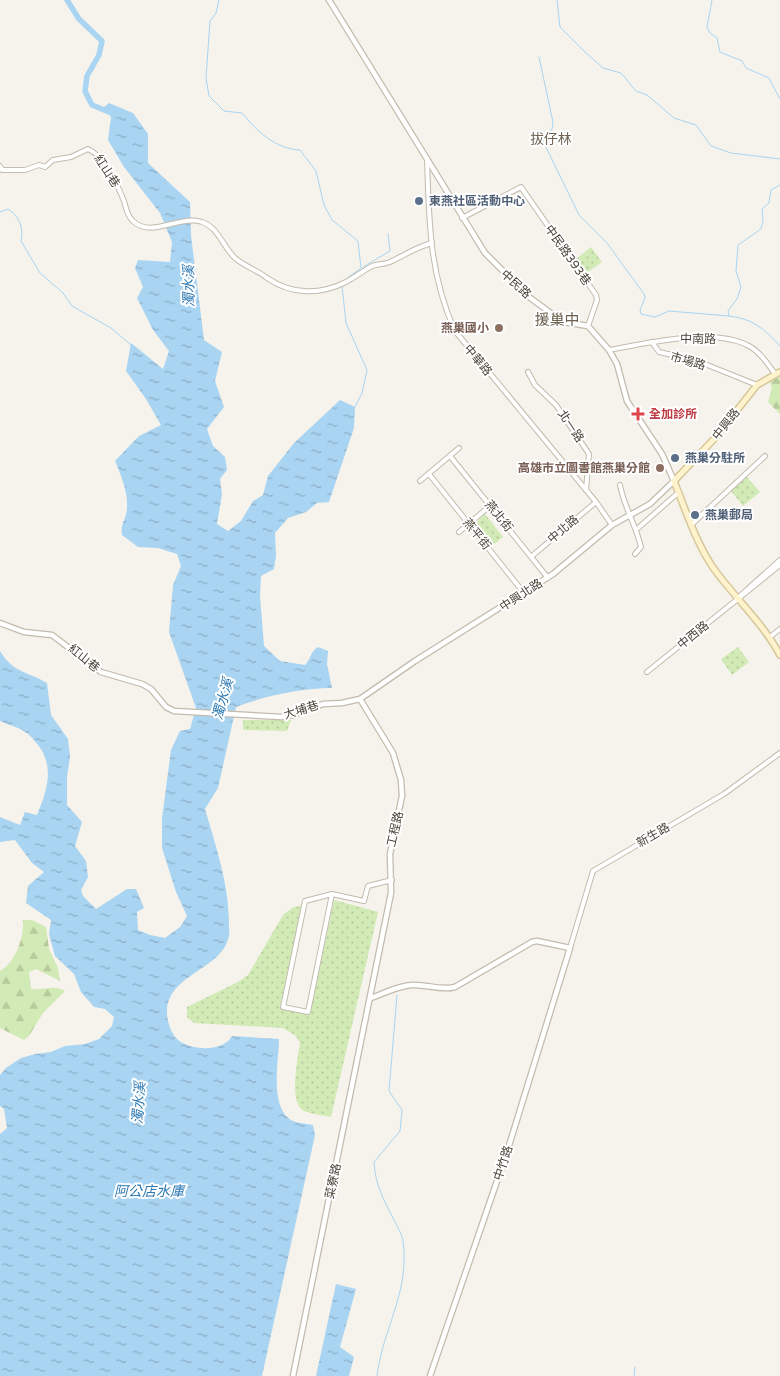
<svg xmlns="http://www.w3.org/2000/svg" width="780" height="1376" viewBox="0 0 780 1376" font-family="'Varela Round','Noto Sans TC',sans-serif">
<defs>
<pattern id="forest-firs" width="22" height="20" patternUnits="userSpaceOnUse" patternTransform="scale(1.25)"><rect width="22" height="20" fill="#d2eab5"/><path d="M5 1l3.5 6h-7zM16 11l3.5 6h-7z" fill="#b6ca9c"/></pattern>
<pattern id="park-dots" width="8" height="8" patternUnits="userSpaceOnUse" patternTransform="scale(1.25)"><rect width="8" height="8" fill="#d2eab5"/><path d="M2 2h.1M6 6h.1" fill="none" stroke="#b6ca9c" stroke-width="1.8" stroke-linecap="round"/></pattern>
<pattern id="water-ripples" width="26" height="14" patternUnits="userSpaceOnUse" patternTransform="scale(1.25)"><rect width="26" height="14" fill="#a9d4f2"/><path d="M2 4q2-2 4 0t4 0M15 11q2-2 4 0t4 0" fill="none" stroke="#8caec5"/></pattern>
</defs>
<rect width="100%" height="100%" fill="#f6f3ec"/>
<g fill="url(#forest-firs)">
<path d="M780,377V414L768,402L772,387L769,381Z"/>
<path d="M23,920H32L46,927L49,949L58,968L60,981L36,969L29,972L31,989C42,991 55,984 65,991L43,1013L29,1036L24,1040L0,1028V971C16,962 24,937 23,920Z"/>
</g>
<g fill="url(#park-dots)">
<path d="M591,247L602,262L585,274L575,260Z"/>
<path d="M746,476L760,492L743,506L731,491Z"/>
<path d="M485,514L503,537L491,547L474,525Z"/>
<path d="M738,647L749,662L732,675L721,659Z"/>
<path d="M243,720H291L287,731L243,730Z"/>
<path d="M334,900L378,912L331,1117C323,1115 312,1114 304,1111C288,1103 298,1058 300,1043L296,1036L283,1028L194,1023L187,1017V1007L238,982L248,975L283,915L292,908L302,905L280,1007L310,1014Z"/>
</g>
<g fill="url(#water-ripples)">
<path d="M109,103L133,113L148,134V163L190,202L191,235L204,340L222,352L215,381L224,407L207,429L213,446L225,457L227,470L220,479L222,494L217,524L228,531L241,521L253,501L263,495L268,476L294,443L340,400L355,407L354,428L329,502L317,503L306,512L288,518L275,533L276,556L274,569L261,576L260,596L264,646L280,661L305,665C311,659 310,652 318,647L328,651L327,664L332,688C301,688 265,696 236,707L218,788L205,809C216,847 229,884 229,924C229,929 230,935 228,939C220,970 167,975 167,1012C167,1021 171,1034 178,1040C191,1051 224,1052 232,1036L279,1039C279,1060 269,1106 291,1120C296,1123 307,1124 313,1125L315,1135L262,1376H0V1134L7,1128L4,1109L0,1106V1075L6,1068L21,1058L35,1054L51,1052L65,1046L85,1044L99,1039L112,1026L114,1017L105,1009L94,1007L81,992L74,974L55,956L49,934L51,920L26,903L28,886L44,872L32,863L15,840L0,842V817L20,825L25,812L37,815C50,784 56,759 28,734C21,728 9,725 0,721V651C13,673 27,671 47,683L51,715L68,739L70,757L67,777V805L82,822L75,846L86,861L88,877L81,890L83,896L96,909L127,889H136L144,908L137,912L138,930L150,935L165,938L180,927L187,916L176,892L162,848V818L171,750L180,731L190,729L196,708L169,632L173,585L181,566L177,554L158,548L138,547L122,535C120,523 127,518 127,508C128,492 121,475 115,461L139,436L161,425L146,399L126,371L131,343L163,369L169,351L153,330L137,298L143,287L135,268L138,260L170,262L172,242L160,213L124,167L108,140L111,117L103,108Z"/>
<path d="M336,1284L356,1289L340,1347L354,1357L349,1376H316Z"/>
</g>
<g fill="none" stroke-linecap="round" stroke-linejoin="round">
<g stroke="#a9d4f2" stroke-width="1">
<path d="M219,0L216,13L210,21L206,78L209,96L224,111L242,113C257,131 275,149 300,150L316,171L324,205L332,220L358,241L361,268L342,282"/>
<path d="M557,0L560,27L584,51L603,68L621,73L636,91L647,95L674,118L696,125L711,146L731,153L780,159"/>
<path d="M712,0L707,27L710,33L717,38L720,52L742,61L746,68L769,78L780,99"/>
<path d="M539,57L553,122L552,129L543,141L579,215L607,243L644,294L645,298L640,310L641,314L655,317L669,311L729,316"/>
<path d="M533,137L543,141"/>
<path d="M780,185L771,190L769,203L762,209L763,221L761,229L738,245L736,271L741,287L737,299L728,311L729,316C754,319 764,329 780,346"/>
<path d="M0,212L8,209C19,216 24,228 21,241L40,273L63,293L72,306L111,328L131,345"/>
<path d="M363,267L390,251L388,234"/>
<path d="M342,286L346,323L367,370L362,393L355,407"/>
<path d="M377,1376C383,1327 410,1293 403,1241C402,1234 397,1226 394,1220C384,1201 375,1184 374,1162L400,1131L402,1110L389,1091L397,995"/>
<path d="M634,1376L635,1367"/>
</g>
<path stroke="#a9d4f2" stroke-width="5.5" d="M67,0L79,19L102,41L99,55L87,76L85,91L92,105L109,112"/>
<g stroke="#c2bbae" stroke-width="6">
<g id="minor">
<path d="M427,158C429,220 429,274 455,331L596,502L612,525"/>
<path d="M0,166L2,170H25L39,165L45,167L53,160L71,157L88,149C103,155 118,185 124,201C126,208 127,216 133,221C151,239 181,214 202,222C219,228 223,247 235,258C244,266 257,270 267,278C292,295 320,295 346,282C355,277 363,271 372,266C378,264 385,264 390,262C405,255 416,247 432,243"/>
<path d="M462,218L521,187L596,295L597,300L588,326"/>
<path d="M652,342L659,352L695,360L757,385"/>
<path d="M609,350C646,343 714,327 749,346C760,352 768,364 775,374"/>
<path d="M528,372L535,385L556,405L589,454L586,490"/>
<path d="M450,456L548,578"/>
<path d="M429,474L524,593"/>
<path d="M420,481L459,448"/>
<path d="M620,485C624,507 636,525 641,547L635,554"/>
<path d="M691,525L765,456"/>
<path d="M637,529L679,492"/>
<path d="M459,532L491,505"/>
<path d="M532,556L596,502"/>
<path d="M740,596L780,560"/>
<path d="M770,637L780,629"/>
<path d="M647,672L780,565"/>
<path d="M332,894L308,1012L283,1007L305,901L332,894L364,901L368,886L392,880"/>
<path d="M570,948L593,871L724,794L780,753"/>
</g>
</g>
<g stroke="#c2bbae" stroke-width="7">
<g id="tertiary">
<path d="M0,623L24,632L52,635L101,672L142,684L151,689L166,707L174,711L281,717L293,715L323,704L342,703L360,699L415,661L553,574L612,525L650,504L674,481L662,454L627,401L617,364L609,350L588,326L563,322L529,297L485,253L329,0"/>
<path d="M371,998C385,993 397,986 412,985C427,984 440,991 455,987L532,942L537,941L570,948L507,1152L430,1376"/>
<path d="M293,1376L391,893L390,854L402,796L401,780L393,753L360,699"/>
</g>
</g>
<g stroke="#d6c79b" stroke-width="8">
<path id="secondary" d="M780,372L757,385L715,438L674,481C686,511 696,543 714,569C736,599 763,623 780,655"/>
</g>
<use href="#minor" stroke="#fff" stroke-width="4"/>
<use href="#tertiary" stroke="#fff" stroke-width="4.5"/>
<use href="#secondary" stroke="#fff3cd" stroke-width="5"/>
</g>
<g fill="#5c6f8a" stroke="#fff" stroke-width="2">
<circle cx="419" cy="201" r="5"/>
<circle cx="675" cy="458" r="5"/>
<circle cx="695" cy="515" r="5"/>
</g>
<g fill="#8d6e63" stroke="#fff" stroke-width="2">
<circle cx="499" cy="328" r="5"/>
<circle cx="660" cy="468" r="5"/>
</g>
<path fill="#e0444e" stroke="#fff" stroke-width="2" d="M635.5 406.5h5v5h5v5h-5v5h-5v-5h-5v-5h5z"/>
<g text-anchor="middle" dominant-baseline="central" stroke-width="4" stroke-linejoin="round" paint-order="stroke">
<g font-size="12" fill="#4b4439" stroke="#fff">
<text transform="translate(107 171) rotate(57)">紅山巷</text>
<text transform="translate(568 255) rotate(55)">中民路393巷</text>
<text transform="translate(516 284) rotate(42)">中民路</text>
<text transform="translate(698 339) rotate(1)">中南路</text>
<text transform="translate(478 360) rotate(50)">中華路</text>
<text transform="translate(688 361) rotate(16)">市場路</text>
<text transform="translate(726 424) rotate(-52)">中興路</text>
<text transform="translate(571 426) rotate(56)">北一路</text>
<text transform="translate(499 516) rotate(51)">燕北街</text>
<text transform="translate(563 529) rotate(-40)">中北路</text>
<text transform="translate(477 534) rotate(51)">燕平街</text>
<text transform="translate(521 595) rotate(-33)">中興北路</text>
<text transform="translate(693 635) rotate(-39)">中西路</text>
<text transform="translate(84 658) rotate(39)">紅山巷</text>
<text transform="translate(301 710) rotate(-17)">大埔巷</text>
<text transform="translate(395 829) rotate(-77)">工程路</text>
<text transform="translate(653 835) rotate(-30)">新生路</text>
<text transform="translate(503 1163) rotate(-72)">中竹路</text>
<text transform="translate(333 1181) rotate(-78)">菜寮路</text>
</g>
<g font-size="12" font-weight="bold" fill="#4e5e75" stroke="#fff" text-anchor="start">
<text x="429" y="201">東燕社區活動中心</text>
<text x="685" y="458">燕巢分駐所</text>
<text x="705" y="515">燕巢郵局</text>
</g>
<g font-size="12" font-weight="bold" fill="#785e54" stroke="#fff" text-anchor="end">
<text x="489" y="328">燕巢國小</text>
<text x="650" y="468">高雄市立圖書館燕巢分館</text>
</g>
<g font-size="12" font-weight="bold" fill="#be3a42" stroke="#fff" text-anchor="start">
<text x="649" y="414">全加診所</text>
</g>
<g font-size="14" fill="#6e6250" stroke="#fff">
<text x="551" y="139">拔仔林</text>
</g>
<g font-size="14" font-style="italic" fill="#2e7ab2" stroke="#fff">
<text transform="translate(189 286) rotate(-91)">濁水溪</text>
<text transform="translate(223 699) rotate(-74)">濁水溪</text>
<text transform="translate(139 1103) rotate(-86)">濁水溪</text>
<text x="149" y="1191">阿公店水庫</text>
</g>
<g font-size="15" fill="#6e6250" stroke="#fff">
<text x="557" y="320">援巢中</text>
</g>
</g>
</svg>
